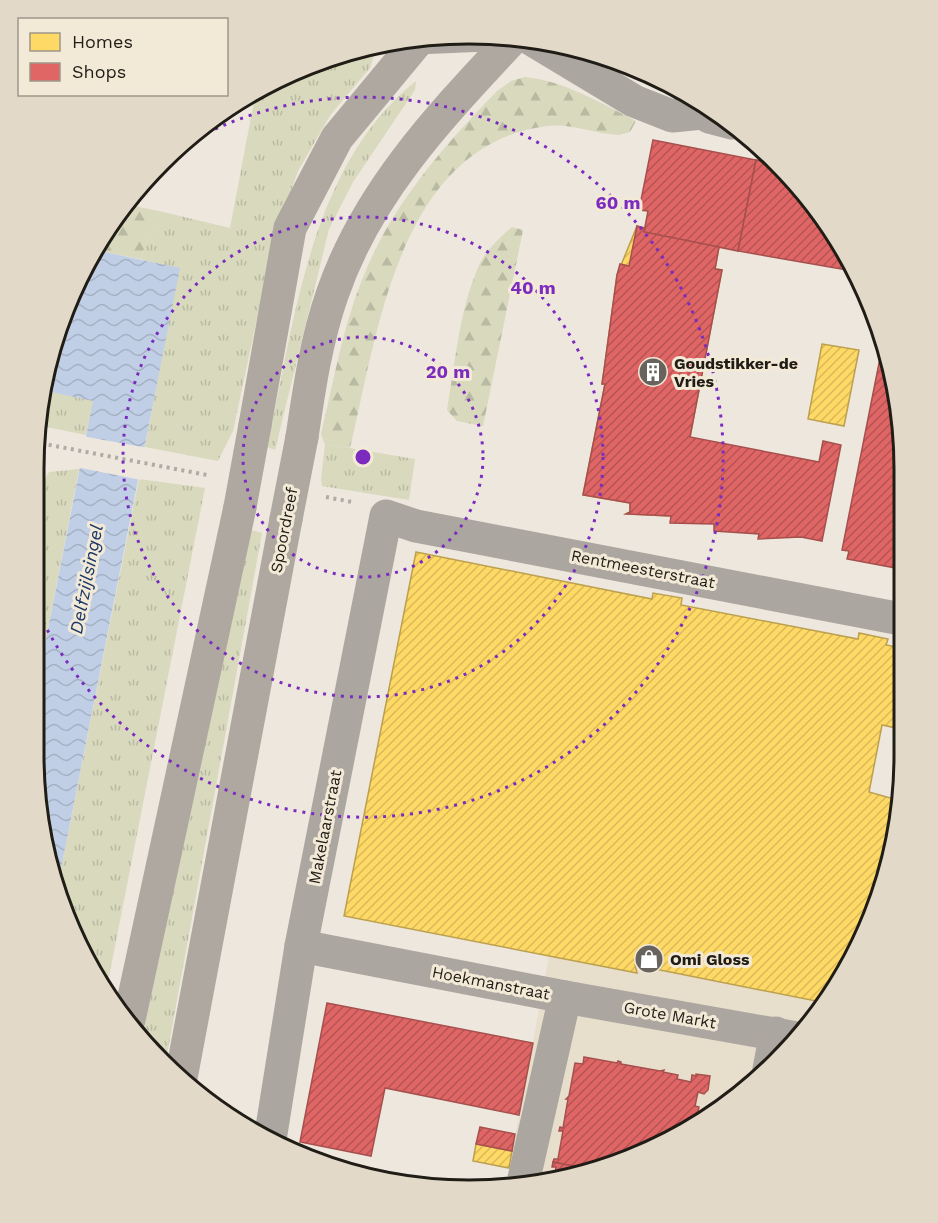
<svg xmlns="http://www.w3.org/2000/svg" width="938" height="1223" viewBox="0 0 938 1223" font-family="'Work Sans',sans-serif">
<defs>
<pattern id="grass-tufts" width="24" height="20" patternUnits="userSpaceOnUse" patternTransform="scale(1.5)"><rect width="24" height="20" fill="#d8d9bd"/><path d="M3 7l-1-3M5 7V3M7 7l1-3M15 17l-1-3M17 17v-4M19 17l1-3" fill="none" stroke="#b9baa2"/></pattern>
<pattern id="forest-firs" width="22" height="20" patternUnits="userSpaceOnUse" patternTransform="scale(1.5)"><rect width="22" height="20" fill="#d8d9bd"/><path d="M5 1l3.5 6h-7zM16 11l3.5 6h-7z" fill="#b9baa2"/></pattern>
<pattern id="water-waves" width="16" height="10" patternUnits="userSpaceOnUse" patternTransform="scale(1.5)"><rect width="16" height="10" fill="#c0cfe5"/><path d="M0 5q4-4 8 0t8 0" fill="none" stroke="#a5b1c4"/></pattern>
<pattern id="homes-hatch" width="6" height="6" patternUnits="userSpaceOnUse" patternTransform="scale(1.5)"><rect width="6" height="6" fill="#ffd966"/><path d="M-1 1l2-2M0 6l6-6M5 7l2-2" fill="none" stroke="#daba58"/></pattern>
<pattern id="shops-hatch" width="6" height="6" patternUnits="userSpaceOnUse" patternTransform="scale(1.5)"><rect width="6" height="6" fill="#e06666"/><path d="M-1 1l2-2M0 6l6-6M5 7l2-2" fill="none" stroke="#b55353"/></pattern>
</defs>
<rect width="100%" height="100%" fill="#ede7dd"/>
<path fill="#e8decc" d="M573,829L880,891L872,921L832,996L777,1063L711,1117L582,1175L506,1185Z"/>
<g fill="url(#grass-tufts)">
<path d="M373,45L375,52L370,68L331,114L298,171L274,239L233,431L218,461L145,447L179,269L140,259L159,211L230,228L256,91L302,66Z"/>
<path d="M416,81L415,90L353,182L329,229L275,450L267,447C295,321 309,167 416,81Z"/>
<path d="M42,390L94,400L86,435L37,425Z"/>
<path d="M325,444L415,459L409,500L322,486L321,480Z"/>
<path d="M79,469L33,705L34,510L38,491L49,472Z"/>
<path d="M139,479L205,488L106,992L92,972L57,889Z"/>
<path d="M251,530L262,533L165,1066L142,1038Z"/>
</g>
<g fill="url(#forest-firs)">
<path d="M525,77C565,81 600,103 636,121L630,132L619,135C596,134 570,123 547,126C399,145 378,331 350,448L325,444L321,434C334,381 343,325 364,275C393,203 444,146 497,91L511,81Z"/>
<path d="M123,204L159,211L140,259L95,250Z"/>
<path d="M512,227L523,230L483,426L457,421L447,410C455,365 459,313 477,270C484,252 498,239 512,227Z"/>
</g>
<path fill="url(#water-waves)" d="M95,250L180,268L57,889C36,838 33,761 33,705L93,401L42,390C50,341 68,292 95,250Z"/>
<path fill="#ede7dd" d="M82,436L148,448L141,480L76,467Z"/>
<g fill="url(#homes-hatch)" stroke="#bca04e" stroke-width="1.5">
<path d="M637,226L644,232L719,247L715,269L722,270L690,437L671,516L626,514L630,512V503L583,495L605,384H602L604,370L617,275Z"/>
<path d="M822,344L859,350L844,426L808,419Z"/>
<path d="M416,552L652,599L653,593L682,598L681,605L858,639L859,633L888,639L886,645L901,648V729L882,725L869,792L901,801V811L874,913H865L860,935L864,936L826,1003L635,965L637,973L344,916Z"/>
<path d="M476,1144L512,1151L509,1168L473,1161Z"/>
</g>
<g fill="url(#shops-hatch)" stroke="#a6504e" stroke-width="1.5">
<path d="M653,140L756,160L738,251L644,232L648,211L639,210Z"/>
<path d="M756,160L781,165L832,227L853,271L738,251Z"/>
<path d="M637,226L645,228L644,232L719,247L715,269L722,270L690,437L819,462L823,441L841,445L822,541L801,537L758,539L759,534L714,531V524L670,523L671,516L626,514L630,512V503L583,495L605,384H602L604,370L617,275L620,264L629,266Z"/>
<path d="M884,338L901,412V569L847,559L849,551L842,550Z"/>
<path d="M327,1003L533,1043L519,1115L385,1088L371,1156L300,1142Z"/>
<path d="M584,1057L617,1063L618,1061L621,1062V1064L660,1071L664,1070L663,1072L678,1075L677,1079L691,1082L692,1075L696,1076V1074L710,1076L708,1090L704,1094L698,1092L695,1106L699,1107L696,1121L699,1122L593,1170L553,1162L554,1159H558L563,1131H559L560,1127L563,1128L568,1099H566L569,1096L575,1063L583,1064Z"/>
<path d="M480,1127L515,1134L512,1151L476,1144Z"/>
<path d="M553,1162L593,1170L582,1175L554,1179L556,1167H552Z"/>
</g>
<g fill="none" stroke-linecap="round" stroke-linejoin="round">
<g stroke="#b0aba5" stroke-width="4" stroke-dasharray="3 4.5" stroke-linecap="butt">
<path d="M34,442L207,475"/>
<path d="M326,497L352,502"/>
</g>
<g stroke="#aca6a1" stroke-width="33">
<path d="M416,38L486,35"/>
<path d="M531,39L634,101L672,116L703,113"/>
<path d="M690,96L709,117L732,123"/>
<path d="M301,946L565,997L523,1183"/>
<path d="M565,997L797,1038"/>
<path d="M769,1069L776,1033"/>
<path d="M270,1140L301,946L386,516L416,526L901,619"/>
</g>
<g stroke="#afa8a1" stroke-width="33">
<path d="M255,425L290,228L337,138L420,38"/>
<path d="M302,437C309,390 316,341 332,295C367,192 441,115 514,37"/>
<path d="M129,1020L240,507"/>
<path d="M181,1078L286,519"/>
</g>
<g stroke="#afa8a1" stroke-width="33">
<path d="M240,507L255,425"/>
<path d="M286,519L302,437"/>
</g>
</g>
<g fill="none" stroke="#7b2cbf" stroke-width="3" stroke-dasharray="3 6">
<circle cx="363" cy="457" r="120"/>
<circle cx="363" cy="457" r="240"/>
<path d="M191 141A360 360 0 1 1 34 603"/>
</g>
<defs>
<g id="building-disc" transform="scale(1.5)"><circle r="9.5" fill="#68635c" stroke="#f3e9d7"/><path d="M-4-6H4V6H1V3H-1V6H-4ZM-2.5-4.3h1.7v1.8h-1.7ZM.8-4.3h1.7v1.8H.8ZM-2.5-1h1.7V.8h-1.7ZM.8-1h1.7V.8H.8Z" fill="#fff"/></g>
<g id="shop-disc" transform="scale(1.5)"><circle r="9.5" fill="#68635c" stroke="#f3e9d7"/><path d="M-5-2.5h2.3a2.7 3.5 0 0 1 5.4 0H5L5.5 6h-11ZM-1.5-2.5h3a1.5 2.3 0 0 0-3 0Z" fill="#fff"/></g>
</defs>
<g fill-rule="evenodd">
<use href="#building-disc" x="653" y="372"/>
<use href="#shop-disc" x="649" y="959"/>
</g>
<g text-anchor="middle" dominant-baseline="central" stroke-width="6" stroke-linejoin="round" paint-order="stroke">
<g font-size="16" font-weight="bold" fill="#201c16" stroke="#f3e9d7" text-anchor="start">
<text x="674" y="363">Goudstikker-de<tspan x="674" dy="18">Vries</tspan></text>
<text x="670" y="959">Omi Gloss</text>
</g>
<g font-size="16" fill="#201c16" stroke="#f3e9d7">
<text transform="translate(284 530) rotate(-79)">Spoordreef</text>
<text transform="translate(643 569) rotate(11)">Rentmeesterstraat</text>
<text transform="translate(325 827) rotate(-79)">Makelaarstraat</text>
<text transform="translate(491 983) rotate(11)">Hoekmanstraat</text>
<text transform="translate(670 1015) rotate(10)">Grote Markt</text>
</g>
<g font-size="18" font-style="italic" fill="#1c3967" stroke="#f3e9d7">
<text transform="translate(86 579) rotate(-79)">Delfzijlsingel</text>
</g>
</g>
<path d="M0 0H938V1223H0ZM469 44H469A425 425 0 0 1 894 469V755A425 425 0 0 1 469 1180H469A425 425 0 0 1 44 755V469A425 425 0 0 1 469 44Z" fill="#e2d9c8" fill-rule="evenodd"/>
<path fill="none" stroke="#201c16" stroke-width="3" d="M469 44H469A425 425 0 0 1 894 469V755A425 425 0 0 1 469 1180H469A425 425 0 0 1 44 755V469A425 425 0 0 1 469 44Z"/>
<circle cx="363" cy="457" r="9" fill="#7b2cbf" stroke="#f3e9d7" stroke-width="3"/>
<g font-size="18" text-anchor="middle" font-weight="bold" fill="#7b2cbf" stroke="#f3e9d7" stroke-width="6" stroke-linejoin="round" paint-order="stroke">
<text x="618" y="209">60 m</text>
<text x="533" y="294">40 m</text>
<text x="448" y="378">20 m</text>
</g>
<rect x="18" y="18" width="210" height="78" fill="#f3e9d7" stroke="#9f978a" stroke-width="1.5"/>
<rect x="30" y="33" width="30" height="18" fill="#ffd966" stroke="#9f978a" stroke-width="1.5"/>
<text x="72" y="48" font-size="18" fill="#201c16">Homes</text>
<rect x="30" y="63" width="30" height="18" fill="#e06666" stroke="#9f978a" stroke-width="1.5"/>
<text x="72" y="78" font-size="18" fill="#201c16">Shops</text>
</svg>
